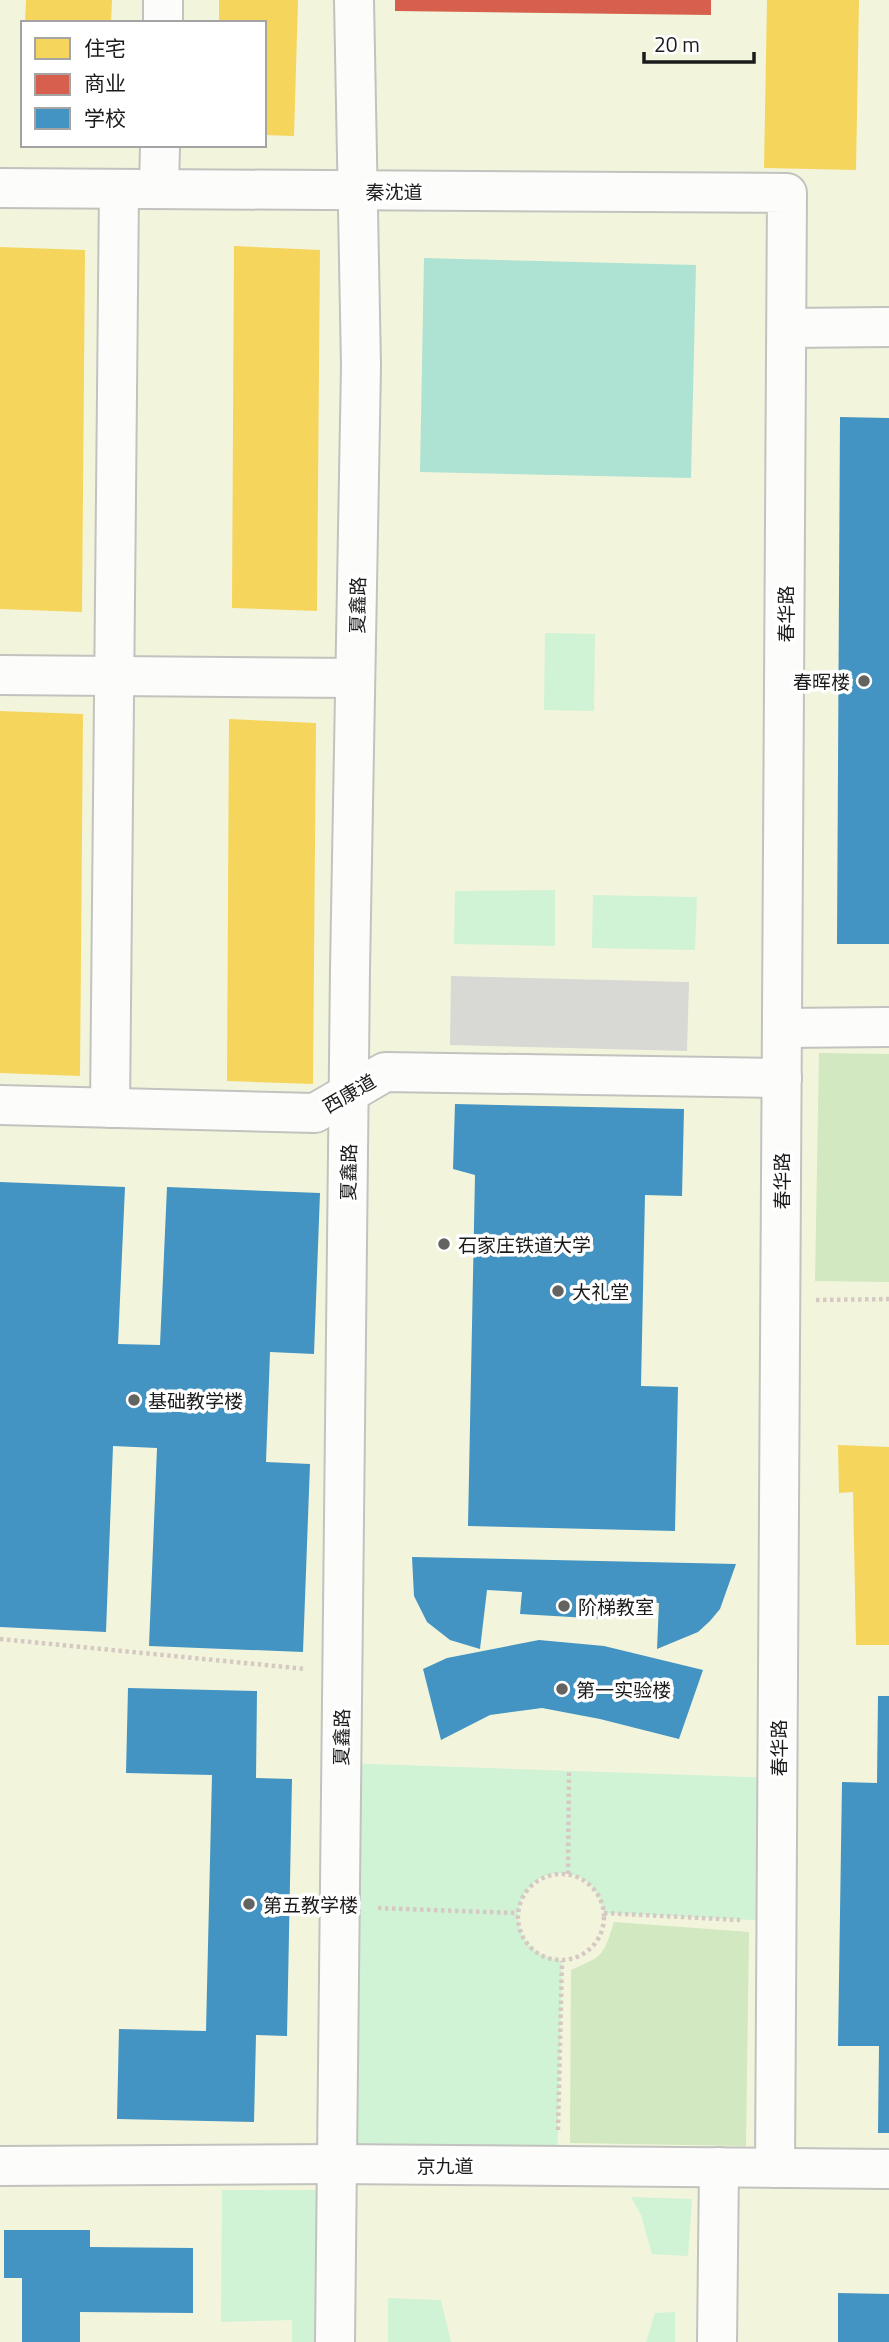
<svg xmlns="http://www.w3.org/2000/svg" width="889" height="2342" viewBox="0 0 889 2342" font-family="'Titillium Web','Noto Sans SC',sans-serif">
<rect width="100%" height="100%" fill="#eae9e3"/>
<path fill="#f2f5dc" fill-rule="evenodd" d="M0,0H889V2342H0ZM23,23H264V145H23Z"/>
<g fill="#d1e8c0">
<path d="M819,1053L889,1054V1282L815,1281Z"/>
<path d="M614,1922L749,1932L746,2146L570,2143L571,1970C603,1956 603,1957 614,1922Z"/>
</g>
<g fill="#d0f2d5">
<path d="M545,633L595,634L594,711L544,710Z"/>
<path d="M555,890V946L454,944L455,891Z"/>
<path d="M593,895L697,897L695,950L592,948Z"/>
<path d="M340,1763L778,1778L777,1921L604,1913C600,1897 593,1882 576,1876C516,1856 490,1950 562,1961L557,2166L336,2164Z"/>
<path d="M222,2190H319V2342H292V2320L221,2322Z"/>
<path d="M631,2197L692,2199L688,2256L652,2254L641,2215Z"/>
<path d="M388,2298L441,2300L451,2342H388Z"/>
<path d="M675,2312V2342H646L655,2313Z"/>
</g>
<path fill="#aee2d3" d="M424,258L696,265L691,478L420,472Z"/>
<path fill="#d8d8d5" d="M451,976L689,982L687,1051L450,1045Z"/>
<g fill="#f6d55c">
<path d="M26,0H112L111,23H25Z"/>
<path d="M219,0H298L294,136L264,135V23H219Z"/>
<path d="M767,0H859L856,170L764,168Z"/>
<path d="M234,246L320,250L317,611L232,608Z"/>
<path d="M0,247L85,250L82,612L0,609Z"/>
<path d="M0,711L83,714L80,1076L0,1073Z"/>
<path d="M229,719L316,723L313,1084L227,1081Z"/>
<path d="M838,1445L889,1447V1645H856L853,1492L839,1493Z"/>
</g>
<path fill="#d6604d" d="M395,0H711V15L395,11Z"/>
<g fill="#4393c3">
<path d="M840,417L889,418V944H837Z"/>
<path d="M455,1104L684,1109L682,1196L645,1195L641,1386L678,1387L675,1531L468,1526L475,1175L453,1169Z"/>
<path d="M0,1182L125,1187L118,1344L160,1345L167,1187L320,1193L314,1354L270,1352L266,1462L310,1464L303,1652L149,1646L157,1448L113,1446L106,1632L0,1627Z"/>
<path d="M412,1557L736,1564L720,1609L710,1621L698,1632L657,1649L659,1603L609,1600L605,1619L520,1614L522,1592L487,1590L480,1649L450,1640L427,1622L414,1596Z"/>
<path d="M539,1640L604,1646L703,1670L679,1739L600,1719L542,1708L490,1715L441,1740L423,1669L447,1658Z"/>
<path d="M128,1688L257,1691L256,1778L292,1779L287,2036L256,2035L254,2122L117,2119L119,2029L206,2031L212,1775L126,1773Z"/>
<path d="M878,1696H889V2133H878L879,2046H838L842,1782L877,1783Z"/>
<path d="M4,2230H90V2247L193,2248V2313L80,2312V2342H22V2278H4Z"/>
<path d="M838,2293L889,2294V2342H838Z"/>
</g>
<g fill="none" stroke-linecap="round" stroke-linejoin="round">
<g stroke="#c2c2bf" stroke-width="42">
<g id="minor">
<path d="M163,23V0"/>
<path d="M0,188L787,193L775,2168"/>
<path d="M159,189L160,145"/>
<path d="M787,328L889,327"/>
<path d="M0,675L355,678"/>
<path d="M782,1028L889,1027"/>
<path d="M0,1105L315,1113L385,1072L782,1078"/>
<path d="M110,1108L119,189"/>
<path d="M0,2166L336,2164L889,2169"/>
<path d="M335,2342L350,969L361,366L354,0"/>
<path d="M717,2342L719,2167"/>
</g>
</g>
<g stroke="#d6c9c4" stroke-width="4.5" stroke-dasharray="3.5 3.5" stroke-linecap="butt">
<path d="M816,1300L889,1299"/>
<path d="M0,1639L306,1669"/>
<circle cx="561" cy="1917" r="43"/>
<path d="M568,1874L569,1770"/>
<path d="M378,1908L517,1913"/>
<path d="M604,1913L740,1920"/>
<path d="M558,2130L562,1961"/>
</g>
<use href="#minor" stroke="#fcfcfb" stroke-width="38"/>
</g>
<g fill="#636361" stroke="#fff" stroke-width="2.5">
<circle cx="864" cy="681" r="7"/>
<circle cx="444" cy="1244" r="7"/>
<circle cx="558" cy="1291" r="7"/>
<circle cx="134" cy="1400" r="7"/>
<circle cx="564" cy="1606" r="7"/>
<circle cx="562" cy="1689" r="7"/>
<circle cx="249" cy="1904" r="7"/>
</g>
<g text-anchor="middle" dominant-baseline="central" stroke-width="7" stroke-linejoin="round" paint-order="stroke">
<g font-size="19" fill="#1b1b1b" stroke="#fff">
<text x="394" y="191">秦沈道</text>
<text transform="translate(357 605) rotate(-89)">夏鑫路</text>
<text transform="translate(785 614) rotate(-90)">春华路</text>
<text transform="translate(349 1093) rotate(-30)">西康道</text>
<text transform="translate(348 1172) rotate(-89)">夏鑫路</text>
<text transform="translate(781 1181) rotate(-90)">春华路</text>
<text transform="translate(341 1737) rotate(-89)">夏鑫路</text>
<text transform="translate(778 1748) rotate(-90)">春华路</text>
<text x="445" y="2165">京九道</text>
</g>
<g font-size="19" fill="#1b1b1b" stroke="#fff" text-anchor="start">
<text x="850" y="681" text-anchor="end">春晖楼</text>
<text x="458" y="1244">石家庄铁道大学</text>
<text x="572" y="1291">大礼堂</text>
<text x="148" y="1400">基础教学楼</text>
<text x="578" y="1606">阶梯教室</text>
<text x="576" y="1689">第一实验楼</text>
<text x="263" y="1904">第五教学楼</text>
</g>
</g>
<rect x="21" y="21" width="245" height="126" fill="#ffffff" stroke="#a4a4a4" stroke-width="2"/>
<rect x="35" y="38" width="35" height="21" fill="#f6d55c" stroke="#a4a4a4" stroke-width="2"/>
<text x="84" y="56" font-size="21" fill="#1b1b1b">住宅</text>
<rect x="35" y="74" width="35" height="21" fill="#d6604d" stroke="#a4a4a4" stroke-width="2"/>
<text x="84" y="91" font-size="21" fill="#1b1b1b">商业</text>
<rect x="35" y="108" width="35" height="21" fill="#4393c3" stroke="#a4a4a4" stroke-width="2"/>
<text x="84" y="126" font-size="21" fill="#1b1b1b">学校</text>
<path d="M644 52v10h110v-10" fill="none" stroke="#1b1b1b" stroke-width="3.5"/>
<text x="654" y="52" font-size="21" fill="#1b1b1b" stroke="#ffffff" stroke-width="5" paint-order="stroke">20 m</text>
</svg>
